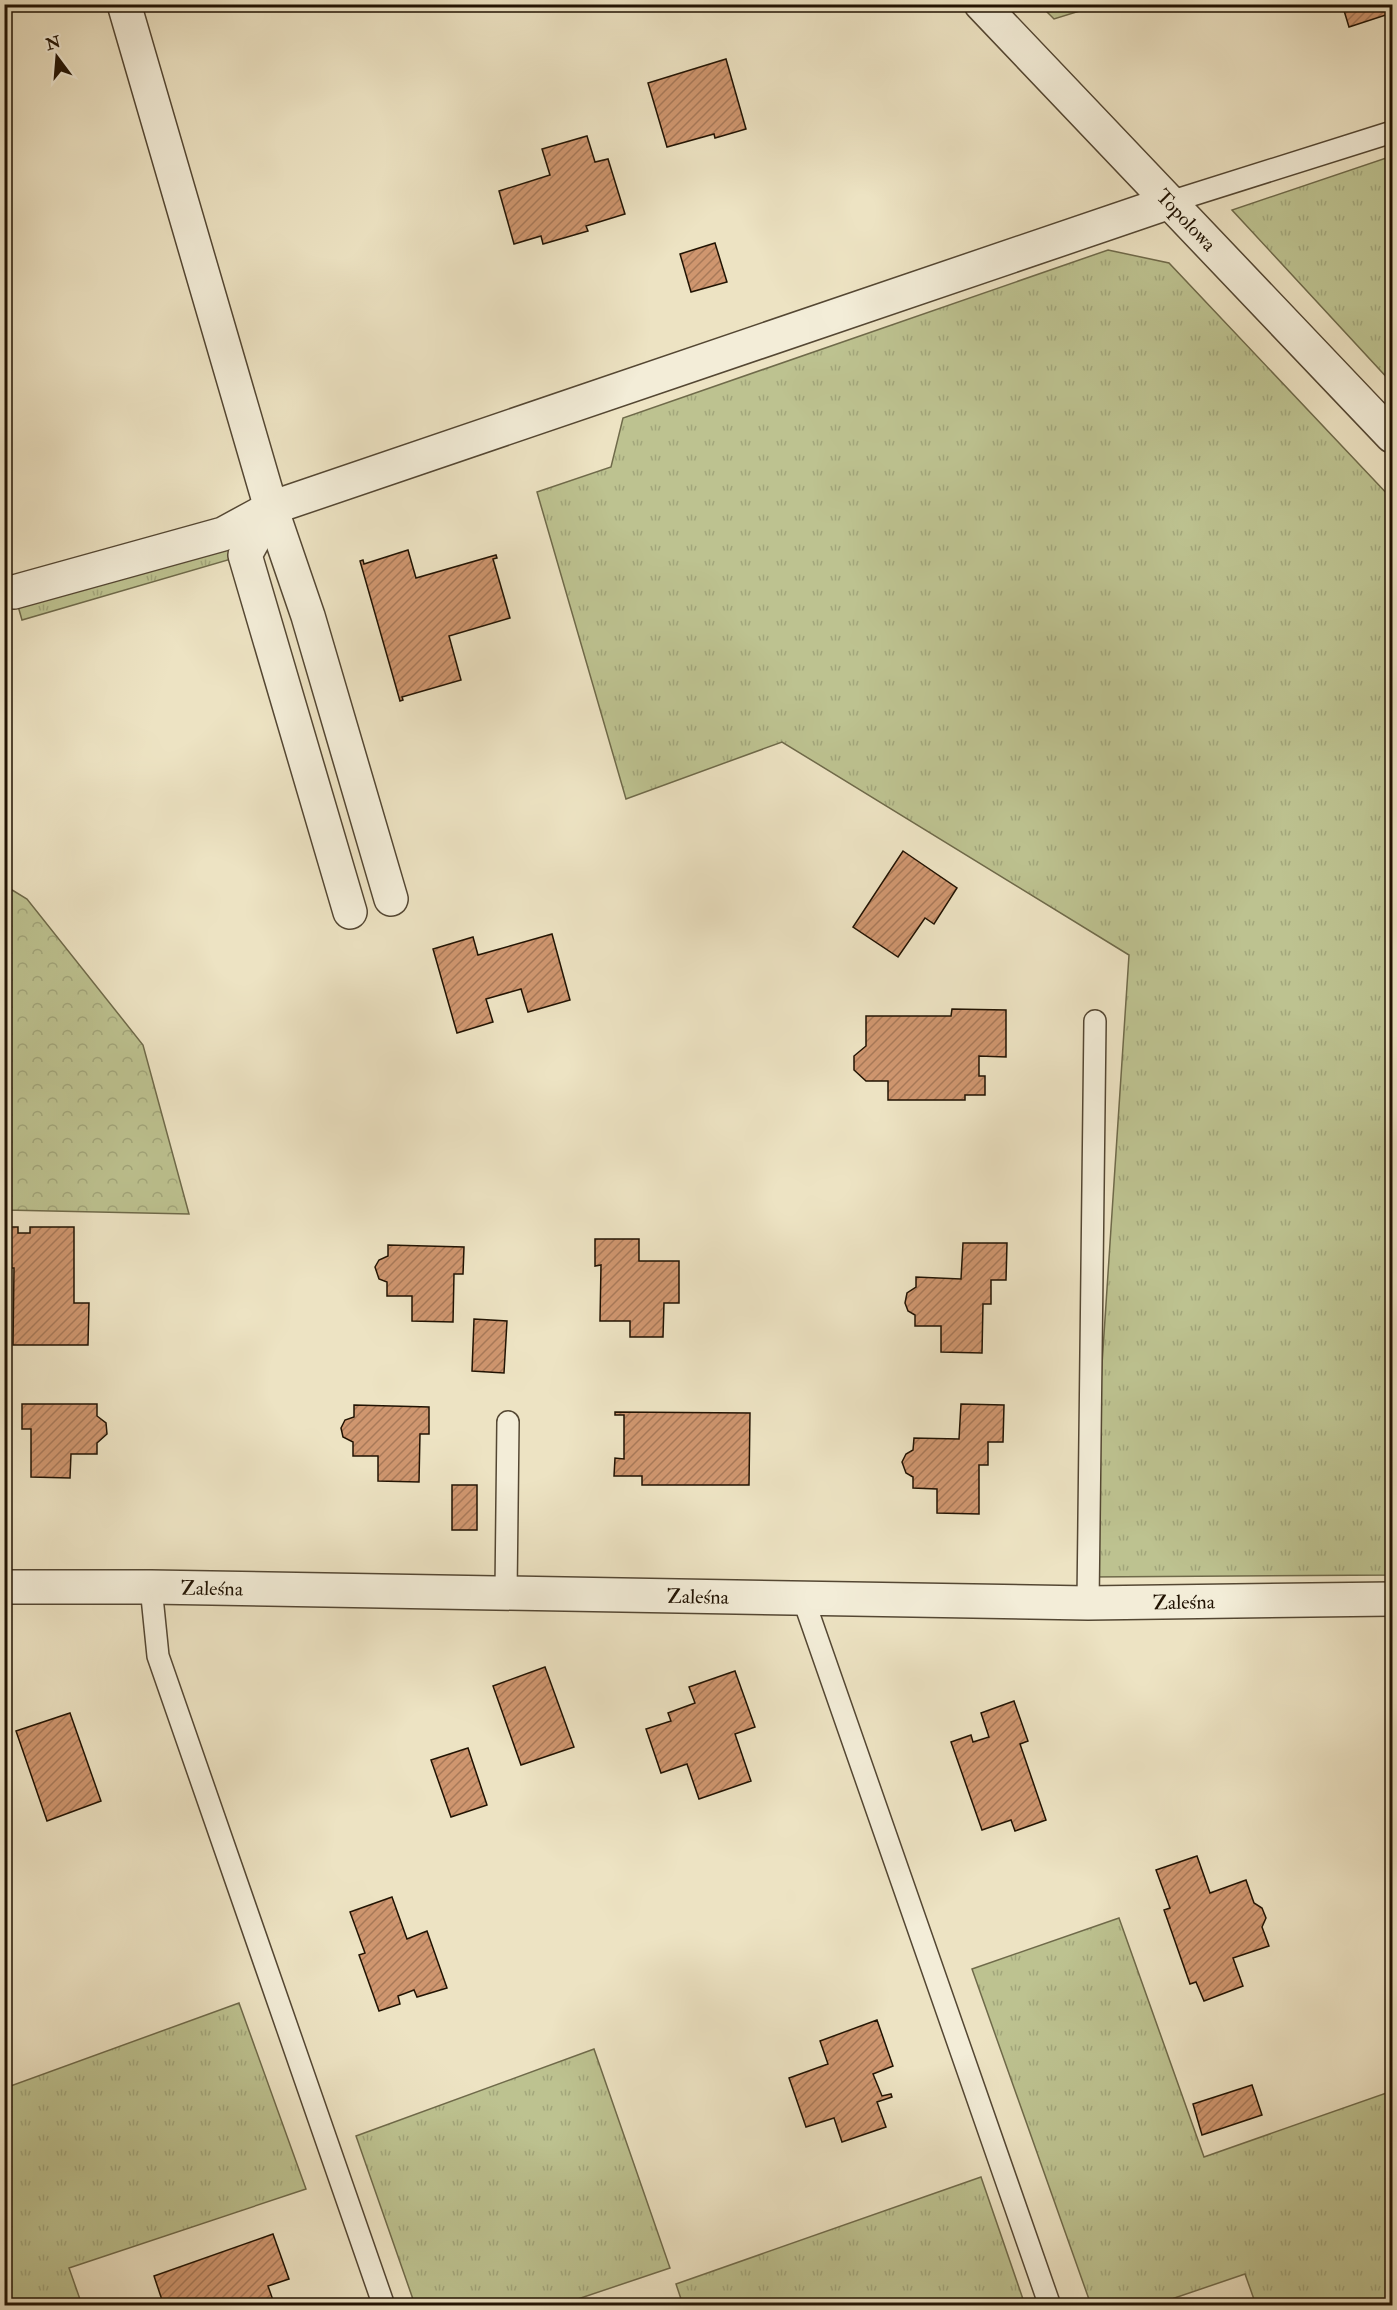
<svg xmlns="http://www.w3.org/2000/svg" width="1397" height="2310" viewBox="0 0 1397 2310" font-family="'IM FELL Double Pica',serif">
<defs>
<pattern id="grass-tufts" width="24" height="20" patternUnits="userSpaceOnUse" patternTransform="scale(1.5)"><rect width="24" height="20" fill="#bdc290"/><path d="M3 7l-1-3M5 7V3M7 7l1-3M15 17l-1-3M17 17v-4M19 17l1-3" fill="none" stroke="#a2a67b"/></pattern>
<pattern id="forest-crowns" width="20" height="18" patternUnits="userSpaceOnUse" patternTransform="scale(1.5)"><rect width="20" height="18" fill="#bdc290"/><path d="M2 6a3 3 0 1 1 6 0M12 15a3 3 0 1 1 6 0" fill="none" stroke="#a2a67b"/></pattern>
<pattern id="building-hatch" width="6" height="6" patternUnits="userSpaceOnUse" patternTransform="scale(1.5)"><rect width="6" height="6" fill="#cf966f"/><path d="M-1 1l2-2M0 6l6-6M5 7l2-2" fill="none" stroke="#a87959"/></pattern>
</defs>
<rect width="100%" height="100%" fill="#ede3c3"/>
<filter id="stains"><feTurbulence type="fractalNoise" baseFrequency=".00333" numOctaves="4"/><feColorMatrix values="0 0 0 0 .2 0 0 0 0 .09 0 0 0 0 .02 0 0 0 .5 -.17"/></filter>
<radialGradient id="worn" r=".72"><stop offset=".6" stop-color="#630" stop-opacity="0"/><stop offset="1" stop-color="#630" stop-opacity=".3"/></radialGradient>
<g fill="url(#grass-tufts)" stroke="#6f6a4a" stroke-width="1.5">
<path d="M1040,5H1099L1054,19Z"/>
<path d="M1392,156V383L1232,210Z"/>
<path d="M1108,250L1169,263L1392,499V1575L1088,1577L1129,955L782,742L626,799L537,492L611,467L623,418Z"/>
<path d="M223,534L245,555L22,620L14,592Z"/>
<path d="M1119,1918L1204,2157L1392,2091V2305H1256L1245,2274L1154,2305H1091L972,1969Z"/>
<path d="M239,2003L306,2189L69,2268L82,2305H5V2088Z"/>
<path d="M594,2049L670,2268L560,2305H415L356,2136Z"/>
<path d="M981,2177L1025,2305H683L676,2284Z"/>
</g>
<path fill="url(#forest-crowns)" stroke="#6f6a4a" stroke-width="1.5" d="M4,885L27,899L143,1045L189,1214L5,1210Z"/>
<g fill="url(#building-hatch)" stroke="#211303" stroke-width="1.5">
<path d="M1342,4H1392V13L1349,27Z"/>
<path d="M726,59L746,129L715,138L714,134L667,147L648,83Z"/>
<path d="M587,136L595,162L608,159L625,214L586,226L588,231L543,244L541,236L514,244L499,191L550,175L542,149Z"/>
<path d="M715,243L727,282L691,292L680,254Z"/>
<path d="M408,550L416,578L496,555L497,558L493,559L510,618L449,636L461,680L402,697L403,700L400,701L360,561L363,560L364,564Z"/>
<path d="M903,851L957,888L934,924L925,918L898,957L853,927Z"/>
<path d="M552,934L570,1000L528,1012L521,989L486,999L493,1022L457,1033L433,949L473,937L478,955Z"/>
<path d="M952,1009L1006,1010V1057L979,1056V1076H985V1095H965V1100H888V1081H866L854,1070V1056L866,1046V1016H951Z"/>
<path d="M4,1227H18V1233H30V1227H74V1303H89L88,1345H13L14,1268H4Z"/>
<path d="M595,1239H639V1261H679V1303H664L663,1337H630V1321H600L601,1265L595,1266Z"/>
<path d="M963,1243H1007L1006,1280H991V1304H983L982,1353L941,1352V1326H915V1315L908,1311L905,1303L907,1293L916,1287V1277L961,1279Z"/>
<path d="M388,1245L464,1247L463,1274H454L453,1322L412,1321V1296H387V1282L379,1279L375,1267L379,1260L388,1256Z"/>
<path d="M474,1319L507,1321L504,1373L472,1371Z"/>
<path d="M22,1404H97V1416L106,1423L107,1434L97,1443V1454H71L70,1478L31,1477V1429H22Z"/>
<path d="M961,1404L1004,1405L1003,1442H988V1465H979V1514L937,1513V1489L913,1488V1477L906,1473L902,1462L906,1454L913,1450L914,1438L959,1439Z"/>
<path d="M354,1405L429,1407V1434H420L419,1482L378,1481V1456H353V1442L343,1437L341,1428L345,1420L354,1417Z"/>
<path d="M615,1412L750,1413L749,1485H642V1476H614L615,1458L624,1459V1415H615Z"/>
<rect x="452" y="1485" width="25" height="45"/>
<path d="M545,1667L574,1747L521,1765L493,1686Z"/>
<path d="M735,1671L755,1727L735,1734L751,1781L699,1799L687,1764L661,1773L646,1729L671,1721L668,1713L695,1703L689,1687Z"/>
<path d="M1014,1701L1028,1741L1020,1744L1046,1820L1015,1831L1011,1820L982,1830L951,1742L971,1735L973,1742L989,1737L981,1713Z"/>
<path d="M70,1713L101,1801L47,1821L16,1731Z"/>
<path d="M468,1748L487,1805L451,1817L431,1760Z"/>
<path d="M1197,1856L1210,1893L1246,1880L1254,1903L1262,1908L1266,1918L1262,1927L1269,1946L1233,1958L1243,1986L1204,2001L1196,1982L1190,1984L1164,1910L1170,1908L1156,1870Z"/>
<path d="M392,1897L407,1939L427,1931L447,1988L417,1997L414,1990L398,1996L400,2004L379,2011L359,1955L365,1953L350,1912Z"/>
<path d="M877,2020L893,2066L873,2074L882,2096L891,2094L892,2097L877,2102L886,2127L842,2142L834,2118L806,2127L789,2078L828,2064L820,2041Z"/>
<path d="M1252,2085L1262,2115L1202,2135L1193,2104Z"/>
<path d="M273,2234L289,2279L268,2286L275,2306H164L154,2276Z"/>
</g>
<g fill="none" stroke-linecap="round" stroke-linejoin="round">
<g stroke="#544733" stroke-width="24">
<g id="lane">
<path d="M1170,202L1392,132"/>
<path d="M151,1587L158,1656L384,2306"/>
<path d="M506,1593L508,1422"/>
<path d="M803,1598L1050,2306"/>
<path d="M1088,1603L1095,1021"/>
</g>
</g>
<g stroke="#544733" stroke-width="36">
<g id="street">
<path d="M124,4L271,508L308,616L391,899"/>
<path id="s1" d="M981,4L1392,436"/>
<path d="M271,508L245,555L350,912"/>
<path d="M14,592L223,534L271,508L1170,202"/>
<path id="s2" d="M4,1587H151L1088,1603L1392,1599"/>
</g>
</g>
<use href="#lane" stroke="#f3edd8" stroke-width="21"/>
<use href="#street" stroke="#f3edd8" stroke-width="33"/>
</g>
<g text-anchor="middle" dominant-baseline="central" stroke-width="4.5" stroke-linejoin="round" paint-order="stroke">
<g font-size="20" fill="#211303" stroke="#f3edd8">
<text stroke="none"><textPath href="#s1" startOffset="298">Topolowa</textPath></text>
<text stroke="none"><textPath href="#s2" startOffset="208">Zaleśna</textPath></text>
<text stroke="none"><textPath href="#s2" startOffset="694">Zaleśna</textPath></text>
<text stroke="none"><textPath href="#s2" startOffset="1180">Zaleśna</textPath></text>
</g>
</g>
<rect width="1397" height="2310" fill="none" stroke="#ede3c3" stroke-width="24"/>
<rect x="6" y="6" width="1385" height="2298" fill="none" stroke="#211303" stroke-width="3"/>
<rect x="12" y="12" width="1373" height="2286" fill="none" stroke="#211303" stroke-width="1.5"/>
<g transform="translate(57 57) rotate(344)" stroke="#f3edd8" stroke-width="4.5" paint-order="stroke">
<path d="M0-4.5L10 22L0 15L-10 22Z" fill="#211303"/>
<text y="-9" font-size="16" font-weight="bold" text-anchor="middle" fill="#211303">N</text>
</g>
<rect width="100%" height="100%" filter="url(#stains)"/>
<rect width="100%" height="100%" fill="url(#worn)"/>
</svg>
